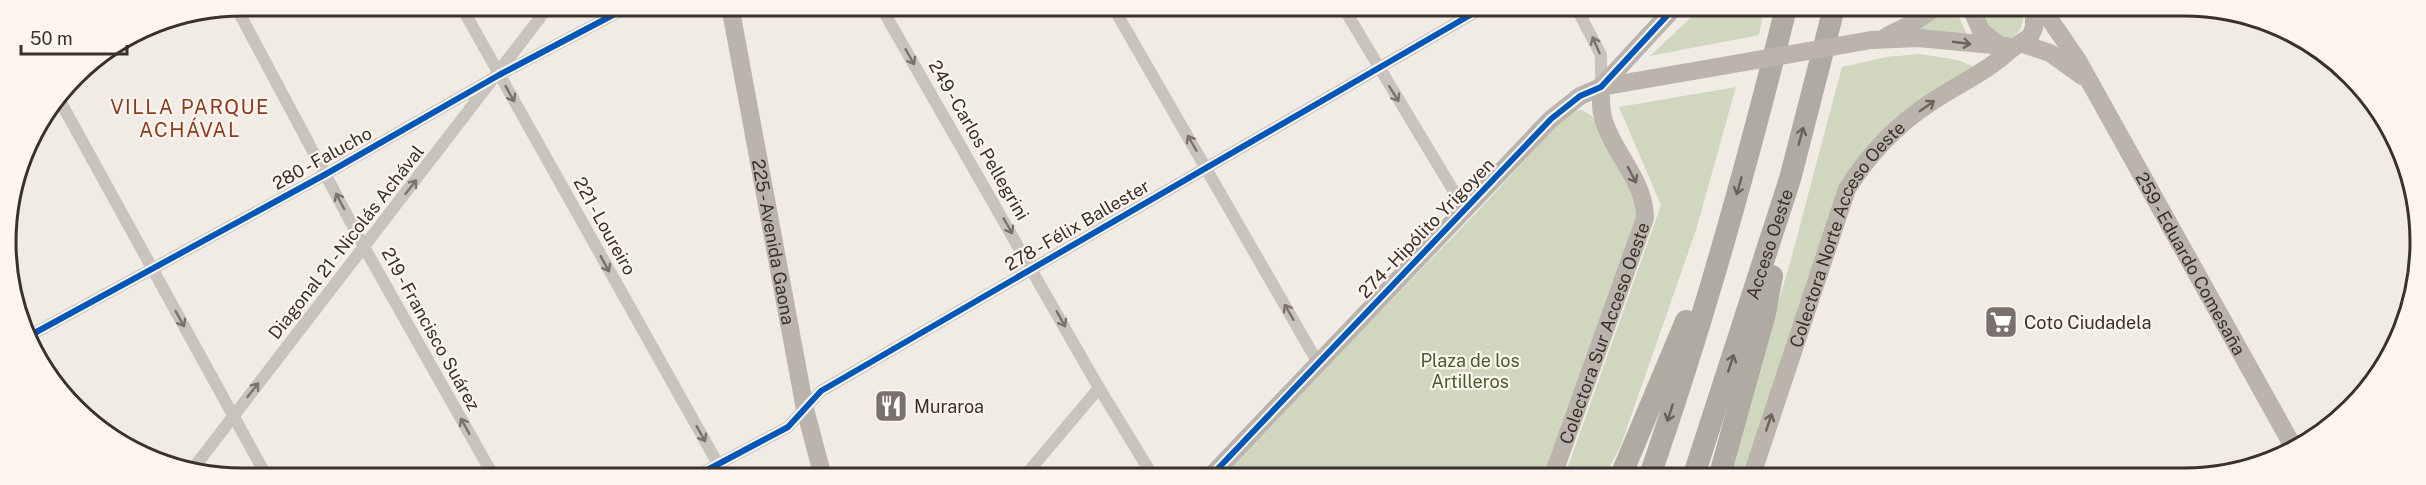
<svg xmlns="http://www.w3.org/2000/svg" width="2426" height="485" viewBox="0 0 2426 485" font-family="'Public Sans',sans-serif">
<rect width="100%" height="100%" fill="#f0ebe5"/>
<g fill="#d1d6bf">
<path d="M1702,7L1764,8L1759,35L1650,56Z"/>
<path d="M1854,8H1901L1852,16Z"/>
<path d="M1943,8H1955L1969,40L1909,32Z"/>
<path d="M1976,8H2023C2024,29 2020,37 1998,41Z"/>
<path d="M1920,54L1958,60L1980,69L1844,178L1813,263L1744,478H1726L1790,263L1842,67L1886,57Z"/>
<path d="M1736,87L1696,230L1621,445L1604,478H1564L1661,205L1619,107Z"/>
<path d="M1582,110L1592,116L1635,196L1636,218L1544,478H1218L1480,209L1569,112Z"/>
</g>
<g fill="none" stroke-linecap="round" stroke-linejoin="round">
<g stroke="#c9c3be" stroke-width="12">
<path d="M461,6L718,464"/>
<path d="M236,7L364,247L494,477"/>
<path d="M881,7L1099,388L1154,478"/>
<path d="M1113,7L1318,363"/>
<path d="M1343,7L1465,210"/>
<path d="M1576,7L1601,55V87"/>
<path d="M59,99L267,477"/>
<path d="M29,336L326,174L499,75L630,6"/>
<path d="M192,470L549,6"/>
<path d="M694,477L788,427L821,391L1484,7"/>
<path d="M1023,478L1099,388"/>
</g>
<g stroke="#bab3ae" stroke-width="18">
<path id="s1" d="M730,6L805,409L823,477"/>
<path d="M1971,8L1981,31L1999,45"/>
<path id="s2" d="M2042,8L2077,59L2294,448"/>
<path d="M1887,36L1911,24L1934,8"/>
<path d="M1871,40L1918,38L2014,47L2030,37L2034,28V8"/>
<path d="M2023,44L2050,53L2082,76"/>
<path d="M1601,87L1711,68"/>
<path d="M1209,478L1551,119L1580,96L1601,87L1675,7"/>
<path id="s3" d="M1552,478L1645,218C1645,182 1616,156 1605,124C1600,113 1601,99 1601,87"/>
<path id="s4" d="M1751,478L1847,189C1869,154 1895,126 1930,103C1960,83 1987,72 2014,47"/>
</g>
<g stroke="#afaaa4" stroke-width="22">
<path d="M1620,478L1686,321"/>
<path d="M1649,478C1703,324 1747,166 1786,8"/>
<path id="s5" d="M1693,478L1790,179L1834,8"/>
<path d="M1719,478L1765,313L1772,276"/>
</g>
<path stroke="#bab3ae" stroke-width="18" d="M1711,68L1871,40"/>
<g stroke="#fbf5ee" stroke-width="10">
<g id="cycleway">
<path d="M29,336L326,174L499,75L630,6"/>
<path d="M694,477L788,427L821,391L1484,7"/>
<path d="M1209,478L1551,119L1580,96L1601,87L1675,7"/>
</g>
</g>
<use href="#cycleway" stroke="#0057b8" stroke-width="6"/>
</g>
<defs><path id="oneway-shaft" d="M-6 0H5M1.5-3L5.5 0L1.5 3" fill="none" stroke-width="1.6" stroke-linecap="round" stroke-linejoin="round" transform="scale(1.5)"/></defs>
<g stroke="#6e645f">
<use href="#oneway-shaft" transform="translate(1962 43) rotate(8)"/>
<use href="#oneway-shaft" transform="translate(1927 106) rotate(-35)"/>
<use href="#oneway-shaft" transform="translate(1632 175) rotate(62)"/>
<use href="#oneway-shaft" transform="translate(1769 422) rotate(-72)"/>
</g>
<g stroke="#7b726d">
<use href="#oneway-shaft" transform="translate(1596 45) rotate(-114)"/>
<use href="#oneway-shaft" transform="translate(910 57) rotate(60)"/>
<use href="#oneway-shaft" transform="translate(510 94) rotate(61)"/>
<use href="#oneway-shaft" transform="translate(1394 94) rotate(58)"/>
<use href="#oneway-shaft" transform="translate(1192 143) rotate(-120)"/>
<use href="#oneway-shaft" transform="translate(411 187) rotate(-52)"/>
<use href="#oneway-shaft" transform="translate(340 201) rotate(-118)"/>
<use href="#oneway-shaft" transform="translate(1008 226) rotate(60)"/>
<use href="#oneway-shaft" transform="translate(605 264) rotate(61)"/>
<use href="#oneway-shaft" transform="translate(1289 312) rotate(-120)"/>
<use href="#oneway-shaft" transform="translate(180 319) rotate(61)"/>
<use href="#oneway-shaft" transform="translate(1061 319) rotate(61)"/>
<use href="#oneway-shaft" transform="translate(253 390) rotate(-52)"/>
<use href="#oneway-shaft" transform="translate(465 426) rotate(-119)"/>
<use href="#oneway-shaft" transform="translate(701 434) rotate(61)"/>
</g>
<g stroke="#69615b">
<use href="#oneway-shaft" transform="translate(1801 136) rotate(-75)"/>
<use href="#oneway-shaft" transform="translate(1739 186) rotate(106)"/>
<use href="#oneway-shaft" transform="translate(1731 363) rotate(-72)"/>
<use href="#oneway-shaft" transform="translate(1670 413) rotate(108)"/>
</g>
<defs>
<g id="supermarket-square" transform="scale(1.725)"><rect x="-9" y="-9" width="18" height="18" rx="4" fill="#7a716c" stroke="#fbf5ee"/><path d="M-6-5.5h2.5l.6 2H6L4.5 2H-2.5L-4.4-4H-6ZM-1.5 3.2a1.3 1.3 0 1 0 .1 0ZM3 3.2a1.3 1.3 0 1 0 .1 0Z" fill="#fff"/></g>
<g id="restaurant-square" transform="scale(1.725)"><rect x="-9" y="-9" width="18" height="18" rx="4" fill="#7a716c" stroke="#fbf5ee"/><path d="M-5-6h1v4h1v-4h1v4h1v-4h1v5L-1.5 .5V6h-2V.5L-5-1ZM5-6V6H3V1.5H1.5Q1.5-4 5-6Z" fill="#fff"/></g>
</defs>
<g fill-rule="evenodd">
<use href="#supermarket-square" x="2001" y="322"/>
<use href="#restaurant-square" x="891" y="406"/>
</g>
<g text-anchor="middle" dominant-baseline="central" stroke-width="4.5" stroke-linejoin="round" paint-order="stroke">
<g font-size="18" fill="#3b302b" stroke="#fbf5ee">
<text transform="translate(979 140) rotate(60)">249 - Carlos Pellegrini</text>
<text transform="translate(322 158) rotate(-29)">280 - Falucho</text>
<text transform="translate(1077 225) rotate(-30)">278 - Félix Ballester</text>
<text transform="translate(605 226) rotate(61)">221 - Loureiro</text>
<text transform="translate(1426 228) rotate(-46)">274 - Hipólito Yrigoyen</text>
<text stroke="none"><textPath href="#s4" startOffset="264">Colectora Norte Acceso Oeste</textPath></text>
<text transform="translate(346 242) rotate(-52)">Diagonal 21 - Nicolás Achával</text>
<text stroke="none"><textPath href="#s1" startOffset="240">225 - Avenida Gaona</textPath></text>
<text stroke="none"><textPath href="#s5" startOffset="246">Acceso Oeste</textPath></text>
<text stroke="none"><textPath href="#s2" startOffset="296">259 - Eduardo Comesaña</textPath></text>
<text transform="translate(431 329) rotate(61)">219 - Francisco Suárez</text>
<text stroke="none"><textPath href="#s3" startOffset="154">Colectora Sur Acceso Oeste</textPath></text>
</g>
<g font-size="18" fill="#3b302b" stroke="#fbf5ee" text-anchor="start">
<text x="2024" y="322">Coto Ciudadela</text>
<text x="914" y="406">Muraroa</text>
</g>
<g font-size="18" fill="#4a5a2e" stroke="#fbf5ee">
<text x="1470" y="360">Plaza de los<tspan x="1470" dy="21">Artilleros</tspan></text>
</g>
<g font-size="20" letter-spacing="1.5" fill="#8c3b22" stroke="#fbf5ee">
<text x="190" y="107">VILLA PARQUE<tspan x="190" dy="23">ACHÁVAL</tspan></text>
</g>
</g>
<path d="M0 0H2426V485H0ZM242 16H2184A226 226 0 0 1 2410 242V242A226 226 0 0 1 2184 468H242A226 226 0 0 1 16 242V242A226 226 0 0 1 242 16Z" fill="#fbf5ee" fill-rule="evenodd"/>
<path fill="none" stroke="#3b302b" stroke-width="3" d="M242 16H2184A226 226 0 0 1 2410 242V242A226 226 0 0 1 2184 468H242A226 226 0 0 1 16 242V242A226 226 0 0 1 242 16Z"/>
<path d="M21 45v9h106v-9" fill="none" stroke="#3b302b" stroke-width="3"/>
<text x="30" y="45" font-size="18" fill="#3b302b" stroke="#fbf5ee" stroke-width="4.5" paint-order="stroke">50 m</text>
</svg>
